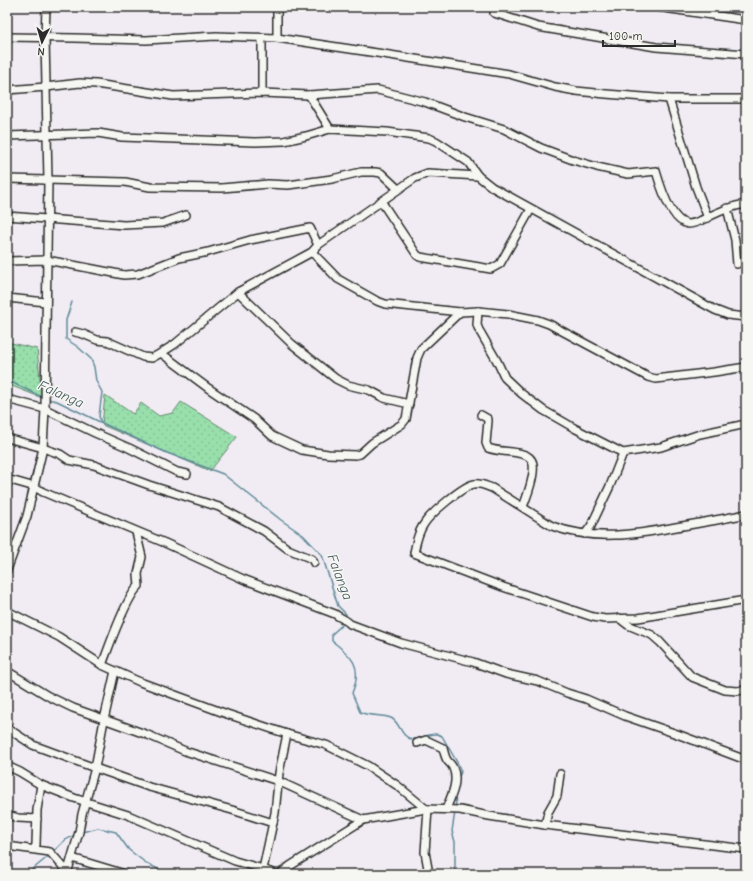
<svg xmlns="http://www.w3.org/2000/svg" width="753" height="881" viewBox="0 0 753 881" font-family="'Comic Neue',sans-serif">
<defs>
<pattern id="grass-dots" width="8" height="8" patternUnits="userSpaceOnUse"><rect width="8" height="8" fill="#98dfac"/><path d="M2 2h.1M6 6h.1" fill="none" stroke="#83c094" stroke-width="1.8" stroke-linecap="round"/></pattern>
</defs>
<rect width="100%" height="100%" fill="#f1ecf3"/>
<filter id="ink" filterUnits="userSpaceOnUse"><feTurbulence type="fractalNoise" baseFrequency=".025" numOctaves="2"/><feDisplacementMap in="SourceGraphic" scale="8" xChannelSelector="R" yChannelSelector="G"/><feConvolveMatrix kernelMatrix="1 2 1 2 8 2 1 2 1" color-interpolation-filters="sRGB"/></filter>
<g filter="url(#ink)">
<g fill="url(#grass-dots)" stroke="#62856c">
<path d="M7,342L37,349L42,398L7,384Z"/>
<path d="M105,395L133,414L141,403L159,416L173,413L181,402L237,437L210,471L102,425Z"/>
</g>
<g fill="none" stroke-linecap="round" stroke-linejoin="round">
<g stroke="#5f8999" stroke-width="1.5">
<path d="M72,302L66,320V339L78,347L91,359L94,367L96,381L102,392L99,416L101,422"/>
<path d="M7,380L42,397"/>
<path d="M47,399L57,401L102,423L167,453L223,474L281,520L303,535L322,555L338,606L346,614V617"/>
<path d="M344,623L332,634V641C353,657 363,667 352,693L360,712C370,717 382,714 391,718C400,722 401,738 412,739C423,740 431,730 442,736L458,764L461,772L458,779"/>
<path d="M455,795L456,807"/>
<path d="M455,812L452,831L455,842V874"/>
<path d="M82,832L98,828L116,832L129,850L146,863L168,874"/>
<path d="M53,852L65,840L75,835"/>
<path d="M27,874L50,855"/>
</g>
<g stroke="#2b2b2b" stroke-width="10">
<g id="minor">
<path d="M277,7V38"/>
<path d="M657,7L746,20"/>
<path d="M494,13L538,27L656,47L746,54"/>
<path d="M7,37L75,38L146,40L216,36L277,38L377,53L509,74L555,87L576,91L606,94L669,99H746"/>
<path d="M7,90L46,87L80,83L96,84L173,96L262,93L309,95L378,90L425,102L465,117L504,129L541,148L573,160L597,167L628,174L656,171C660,185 671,222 688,224C695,224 702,220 708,217C721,211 732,206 746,204"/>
<path d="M262,93V38"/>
<path d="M309,95L330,129"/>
<path d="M669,99L696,187L708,218"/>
<path d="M7,136L98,133L122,137L255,142L284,141L306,136L330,129L387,132L429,138L436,141L468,162L478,176L492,187L715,310L728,315L746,317"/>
<path d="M7,179L125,182L150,187L222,188L268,184L288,185L332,179L361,172H375L381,173L398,189"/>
<path d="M381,201L417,255L420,257L491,269L500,264L531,209"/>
<path d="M727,208L735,240L737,264"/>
<path d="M7,216L124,225L163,223L186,215"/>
<path d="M312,252L338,279L377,301L385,304L460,312L478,311L508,314L538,320L549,324L648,377L656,379L664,378L714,372L746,367"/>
<path d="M7,261L47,260L124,275L138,274L179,258L208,252L250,240L310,228L318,245"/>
<path d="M238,292L292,344L336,379L348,385L369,390L384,398L409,404"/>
<path d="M7,298L46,302"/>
<path d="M478,311L477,325L479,330L497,361L505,378L522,394L543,410L576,429L623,453L661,447L700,434L746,424"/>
<path d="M75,332L83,334L97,340L107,341L143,357L152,358L161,353L175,344L238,292L312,252L318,245L415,178L428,173L478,176"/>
<path d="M161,353L208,388L254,419L272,436L302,450L328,454L356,455L360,454L372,443L402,424L406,419L417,358L421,349L460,312"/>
<path d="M7,399L45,409L95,433L129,448L177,472L187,474"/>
<path d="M481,415L488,419V421L486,443L488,448C499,452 511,451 522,454C528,455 532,459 533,464C535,476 527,496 523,507"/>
<path d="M7,438L43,448L60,454L69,460L94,465L149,485L219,507L264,531L288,549L312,559L314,563"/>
<path d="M7,479L35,487L43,492L165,543L243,579L335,614C340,618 347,620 350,624L401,643L473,662L506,674L538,681L567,693L586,699L625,716L677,734L746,760"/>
<path d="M746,514C723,519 700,523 676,527C635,535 593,541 552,526L492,488C486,486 481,483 474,484C463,486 430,514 424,524C418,532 416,543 414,553L503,587L593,617L605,619L638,618L746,600"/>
<path d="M585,534L591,526L610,486L623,453"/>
<path d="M7,570L27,516L43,448L45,409L48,181L45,38L46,7"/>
<path d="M7,611L59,637L102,665L140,682L227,714L287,734L326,745L368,766L398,786L426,809"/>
<path d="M619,618L628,625L652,635L660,642L692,677L725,690L738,691L746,689"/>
<path d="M102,665C109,647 126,597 139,586L138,574L142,557L136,532"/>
<path d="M7,671L48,696L73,708L148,735L185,751L278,781L363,820"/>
<path d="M7,728L33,745L95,768L149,787L232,810L273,823"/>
<path d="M417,743L426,740L443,748C444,752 445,757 447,760C449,763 452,765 453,768C459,781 451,797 446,809"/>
<path d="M7,766L20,772L41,785L74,798L128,815L235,861L263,869"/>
<path d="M428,809L425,852L429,874"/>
<path d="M7,815L18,818L37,819"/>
<path d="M545,825L548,812L557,796L560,774"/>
<path d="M7,846L50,852L67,871"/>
<path d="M34,849L36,845L37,810L41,785"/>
<path d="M72,858L125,874"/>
<path d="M67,874L79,832L82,814L95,768L104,720L115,671"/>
<path d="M275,874L263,869L275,813L279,773L287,734"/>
<path d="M280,874L290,866L363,820L426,809L460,810L489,816L545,825L746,849"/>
</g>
</g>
<use href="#minor" stroke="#f6f6f2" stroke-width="7"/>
</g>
</g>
<g text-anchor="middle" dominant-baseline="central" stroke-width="3" stroke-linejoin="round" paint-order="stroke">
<g font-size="14" font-style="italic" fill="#455a62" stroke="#f6f6f2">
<text transform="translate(61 394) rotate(24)">Falanga</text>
<text transform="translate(340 577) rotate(69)">Falanga</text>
</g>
</g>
<rect width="753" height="881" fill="none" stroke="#f6f6f2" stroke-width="24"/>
<rect x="12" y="12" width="729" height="857" fill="none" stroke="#2b2b2b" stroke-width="1.5" filter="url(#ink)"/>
<g transform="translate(42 42) rotate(185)" stroke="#f6f6f2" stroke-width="3" paint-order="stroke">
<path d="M0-3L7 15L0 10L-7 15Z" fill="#2b2b2b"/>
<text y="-6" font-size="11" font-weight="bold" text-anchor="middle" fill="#2b2b2b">N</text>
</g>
<path d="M603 40v6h72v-6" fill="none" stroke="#2b2b2b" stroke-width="2"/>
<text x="609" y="40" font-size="12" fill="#2b2b2b" stroke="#f6f6f2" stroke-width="3" paint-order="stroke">100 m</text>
</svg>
